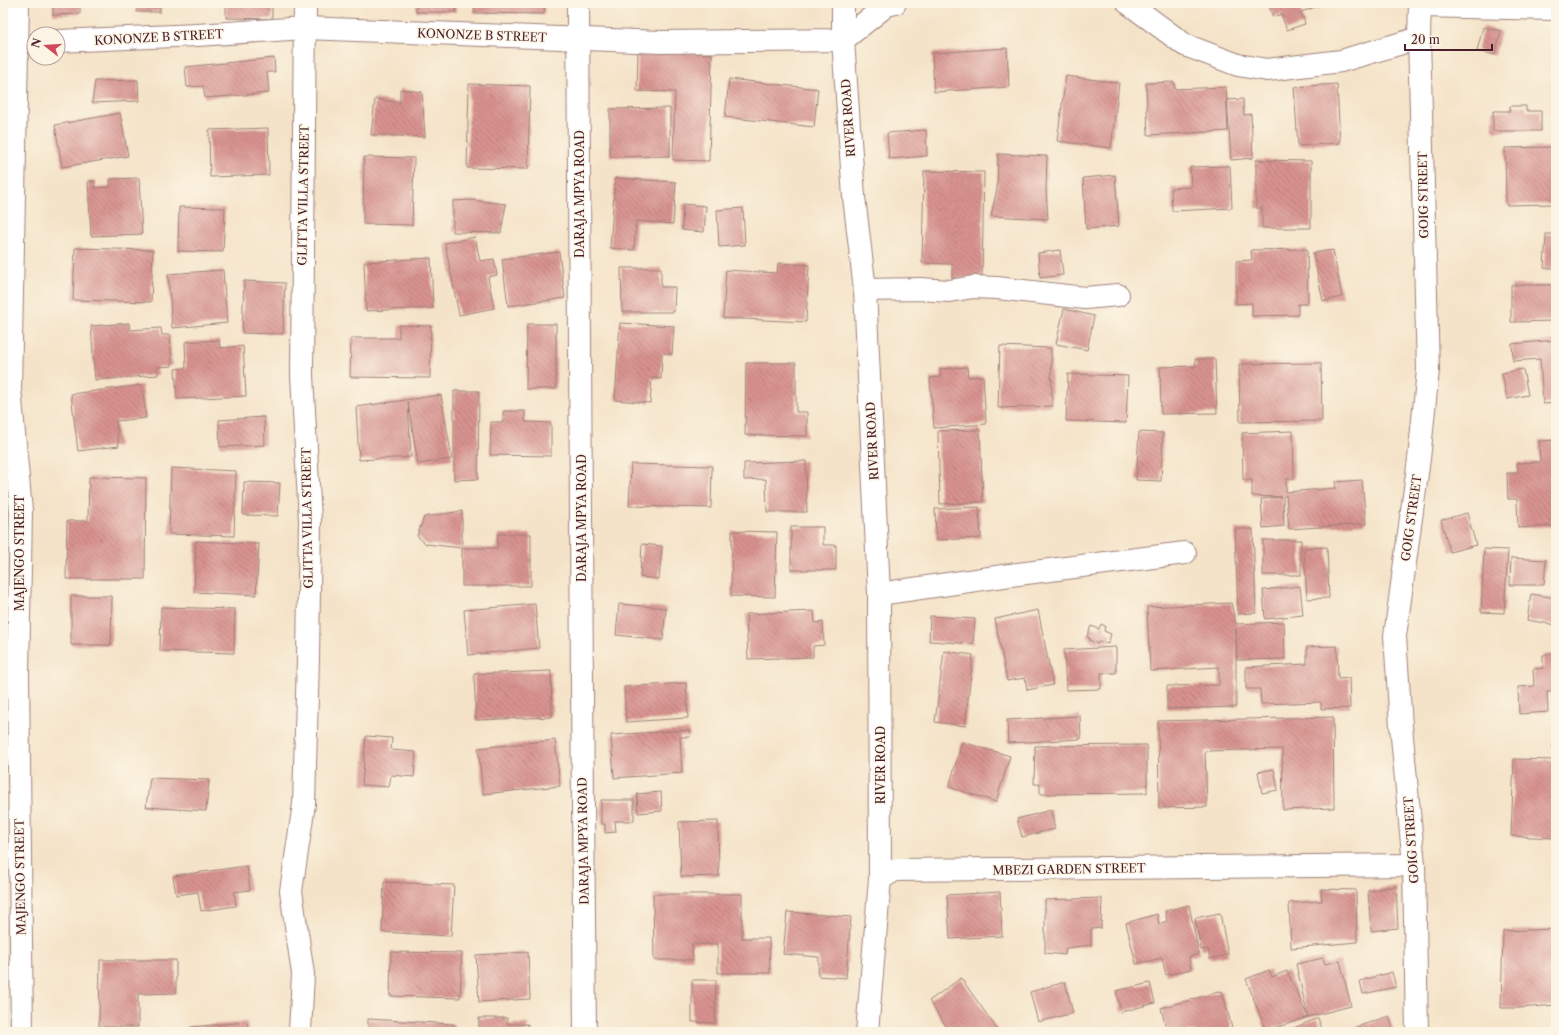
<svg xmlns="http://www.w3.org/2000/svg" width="1559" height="1035" viewBox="0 0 1559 1035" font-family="'Libre Caslon Text',serif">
<defs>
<pattern id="building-back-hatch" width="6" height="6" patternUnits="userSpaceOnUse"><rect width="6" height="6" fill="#d8938f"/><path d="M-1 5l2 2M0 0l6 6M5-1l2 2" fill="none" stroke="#b17775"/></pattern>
</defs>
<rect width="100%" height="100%" fill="#fcf5e5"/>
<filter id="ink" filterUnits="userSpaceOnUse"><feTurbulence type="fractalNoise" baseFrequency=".025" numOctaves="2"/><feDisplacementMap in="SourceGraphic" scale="8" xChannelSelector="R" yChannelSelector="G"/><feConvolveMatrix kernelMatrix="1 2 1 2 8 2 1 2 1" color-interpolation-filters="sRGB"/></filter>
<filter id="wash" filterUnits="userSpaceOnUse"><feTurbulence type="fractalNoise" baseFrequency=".012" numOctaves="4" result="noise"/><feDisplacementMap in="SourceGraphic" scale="16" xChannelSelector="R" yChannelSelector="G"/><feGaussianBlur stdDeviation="0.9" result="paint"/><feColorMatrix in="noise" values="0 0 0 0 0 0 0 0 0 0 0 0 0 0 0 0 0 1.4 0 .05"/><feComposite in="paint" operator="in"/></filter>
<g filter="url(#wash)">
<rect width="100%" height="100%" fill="#f4e3c8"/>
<g id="blocks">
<g fill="url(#building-back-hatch)">
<path d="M53,3H80V14L53,15Z"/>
<rect x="137" y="3" width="23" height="9"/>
<path d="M226,3H272V19L226,18Z"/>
<rect x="416" y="3" width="40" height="9"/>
<path d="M474,3H545L544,14L474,13Z"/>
<rect x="690" y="3" width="31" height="2"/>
<path d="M1268,3H1327L1301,12L1305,24L1287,30L1281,14L1273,17Z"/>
<path d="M1483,27L1501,31L1495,55L1477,51Z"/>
<path d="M1007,48L1009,87L934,92L932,53Z"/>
<path d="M638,51L712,54L709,161L673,160L675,92L637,91Z"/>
<path d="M274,58L275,72H267L269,93L205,98L203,86L187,87L185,67Z"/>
<path d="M1066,76L1119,83L1111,148L1057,141Z"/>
<path d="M729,79L818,89L814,127L725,117Z"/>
<path d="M138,80L139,101L92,103L95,81Z"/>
<path d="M1174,82L1175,89L1226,87L1228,131L1148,135L1146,83Z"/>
<path d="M469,84L530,86L528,169L467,168Z"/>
<path d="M1337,84L1340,143L1298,146L1294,87Z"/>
<path d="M400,89L422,92L425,137L371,135L375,99L400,103Z"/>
<path d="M1243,99L1244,115L1251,114L1253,158L1231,160L1227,100Z"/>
<path d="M1510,106H1526V111H1541V131H1493V111H1510Z"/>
<path d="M670,108V156L610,157V109Z"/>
<path d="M120,113L128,156L62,167L55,125Z"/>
<path d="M268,128L269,175L210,177L209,130Z"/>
<path d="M926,130L927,156L889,159L887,133Z"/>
<path d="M1552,147L1553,159H1556V204L1506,205L1505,148Z"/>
<path d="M998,154L1047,156L1046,190L1048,219L991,216L997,189Z"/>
<path d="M364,157L414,158L412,225L363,224Z"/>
<path d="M1256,160L1311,161V228H1262V208H1256Z"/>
<path d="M1230,166L1232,208L1172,211L1171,188L1191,187L1190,167Z"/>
<path d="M924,171L984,172L982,279L952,278V264L922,263Z"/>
<path d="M1115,175L1119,226L1086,229L1083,178Z"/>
<path d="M139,178L142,234L91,236L88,181H95V188L110,187V179Z"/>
<path d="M615,178L676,182L673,224L636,221L634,250L610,248Z"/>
<path d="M471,200L506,204L501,233L453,232V201Z"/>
<path d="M683,204L706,206L704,232L682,230Z"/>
<path d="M179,207L225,208L223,252L178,251Z"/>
<path d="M743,208L745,245L719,247L717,210Z"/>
<path d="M1546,234H1556V268H1544Z"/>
<path d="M475,237L480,261L494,259L497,275L488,277L494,308L459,315L445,243Z"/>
<path d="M75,248L153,250L151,302L73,300Z"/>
<path d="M1307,249L1308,304H1298V315L1252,316V303L1236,304V261L1252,260L1251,250Z"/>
<path d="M1060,250L1063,275L1040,278L1038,253Z"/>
<path d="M1333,250L1342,297L1323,301L1313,253Z"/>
<path d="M559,252L565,298L508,306L502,259Z"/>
<path d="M431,258L433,308L366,311L364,262Z"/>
<path d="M778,263L809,265L806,322L723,318L726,270L777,273Z"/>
<path d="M621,268H661V287H675L674,312H622Z"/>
<path d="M223,270L227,323L172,328L168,274Z"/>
<path d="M244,281L285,283L283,334L242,333Z"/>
<path d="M1511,285H1556V321L1511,322Z"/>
<path d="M1064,309L1094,316L1087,350L1056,344Z"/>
<path d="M129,323L130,330L161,328L162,335H170L172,366L157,367L158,375L95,380L91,326Z"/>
<path d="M620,323L674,326L672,354L662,353L661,379L652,378L650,403L615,400Z"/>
<path d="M527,324H556V389H526Z"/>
<path d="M399,325L431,326L430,378L350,377L351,338H399Z"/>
<path d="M219,340L220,348L243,346L246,396L177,399L175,369L186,368L185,342Z"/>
<path d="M1556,340V403L1543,404L1540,359L1513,361L1512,344Z"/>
<path d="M1000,346L1051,348L1052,406L998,408Z"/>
<path d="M1195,359H1215L1217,413L1161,414L1160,367L1196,366Z"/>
<path d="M746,363H796V412H807V436L745,435Z"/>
<path d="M1321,363L1322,421L1240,422L1239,364Z"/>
<path d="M967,367L968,377L983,376L986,424L934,428L930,378L941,377L940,369Z"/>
<path d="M1523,369L1528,395L1507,399L1502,373Z"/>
<path d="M1068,374L1128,376L1126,423L1066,421Z"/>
<path d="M142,385L146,418L116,421L119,446L78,451L71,394Z"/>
<path d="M454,391H479L478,479L454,480Z"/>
<path d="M441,395L452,459L418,464L408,402L411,457L359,460L356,407Z"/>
<path d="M503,411H525V422L551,423V456L490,455L491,422H503Z"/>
<path d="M264,417L265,445L220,447L219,420Z"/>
<path d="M980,430L983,502L940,504L938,431Z"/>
<path d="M1293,431L1294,479H1286V492L1336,488L1335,482L1362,480L1366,524L1289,529L1286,495L1283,497L1284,526L1263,528L1261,499L1281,497L1252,496V480H1243L1242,433Z"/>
<path d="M1139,432L1163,433L1161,481L1136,480Z"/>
<path d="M1556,440V517H1552L1553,526L1518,528L1517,499H1508L1507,473H1518L1517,463L1540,462L1539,441Z"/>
<path d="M806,461L807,512H767L766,479L744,480V463Z"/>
<path d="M631,464L712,466L711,508L629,506Z"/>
<path d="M171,468L236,471L234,536L169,534Z"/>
<path d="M89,477L146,478L145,579H66L67,521H88Z"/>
<path d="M244,482L280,483L278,516L243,515Z"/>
<path d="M979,507L981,538L936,540L935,509Z"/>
<path d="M462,511V548L426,544L417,536L424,517Z"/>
<path d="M1467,513L1476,545L1450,552L1441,520Z"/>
<path d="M791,527H823V545H836V570H791Z"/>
<path d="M1235,529H1253L1256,613L1238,614Z"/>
<path d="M732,531L777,532L775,597L731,596Z"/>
<path d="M498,534H531V586H462V548H497Z"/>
<rect x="1263" y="540" width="38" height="35"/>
<path d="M196,541L259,544L256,595L194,592Z"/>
<path d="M642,544L662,546L659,579L640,577Z"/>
<path d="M1327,547L1329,598L1307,599L1304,548Z"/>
<path d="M1484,549L1508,550L1504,613L1481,612Z"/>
<path d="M1511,558L1546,560L1544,585H1510Z"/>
<path d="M1300,586L1303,615L1265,619L1263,590Z"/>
<path d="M1531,594L1556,598V625L1527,620Z"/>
<path d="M71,596H112L111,645H71Z"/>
<path d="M1231,603L1236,624L1284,622L1285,659L1237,660L1236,629V707L1167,709V686L1219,685V667L1150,671L1147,607Z"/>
<path d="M535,604L539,648L468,655L464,610Z"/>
<path d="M619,604L666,608L663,640L616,635Z"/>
<path d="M161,607L235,609L234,653L160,651Z"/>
<path d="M1038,610L1053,685L1027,690L1025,678L1007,681L995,619Z"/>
<path d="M814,611L815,623L823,622L824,645L813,646V657L748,659L746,614Z"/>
<path d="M930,616L975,619L973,644L929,641Z"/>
<path d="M1101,624L1105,626L1104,631L1111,634L1108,644L1099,641L1098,644L1089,640L1090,638L1087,637L1091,626L1099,629Z"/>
<path d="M1337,646L1338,679L1349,678L1350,708L1321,709V702L1261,704L1260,689H1246V667L1307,664V647Z"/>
<path d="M1116,647V673H1101V689L1066,690L1064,650Z"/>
<path d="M944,651L973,655L965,726L935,722Z"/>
<path d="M1556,654V692H1547L1548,712L1519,714L1518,687L1534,686L1533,669L1543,668V655Z"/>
<path d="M551,671L552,717L476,720L474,674Z"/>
<path d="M686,683L688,718L626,722L624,687Z"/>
<path d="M1080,716L1081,739L1008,743L1007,720Z"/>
<path d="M1333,717L1334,808L1283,810L1282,749L1205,751L1207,807L1159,808L1158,721Z"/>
<path d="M689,730L690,737H680L682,773L614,778L611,735Z"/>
<path d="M366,736L392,738L391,750L416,752L414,777L391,775L389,787L362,785Z"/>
<path d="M1556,736V749L1552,747Z"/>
<path d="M555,740L560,786L483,794L478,748Z"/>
<path d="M962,742L1010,756L996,802L949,787Z"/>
<path d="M1147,745V793L1040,794V784H1034L1035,746Z"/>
<path d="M1514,759L1556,760L1555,838L1511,836Z"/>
<path d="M1274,769L1278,790L1262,793L1258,772Z"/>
<path d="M150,778L209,780L206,811L146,807Z"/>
<path d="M661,792L662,811L638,813L637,794Z"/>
<path d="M601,800H634V821H615L616,832L605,833V824H601Z"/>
<path d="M1051,810L1055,829L1022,837L1017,819Z"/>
<path d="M718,821L719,876L681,877L679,822Z"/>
<path d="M247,866L250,890L234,892L236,906L201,911L198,892L176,895L173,876Z"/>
<path d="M384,882L454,885L451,936L382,932Z"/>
<path d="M1396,886L1398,928L1371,931L1368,891Z"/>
<path d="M1321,889L1356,890L1357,942L1291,948L1289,903L1322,901Z"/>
<path d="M1000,892L1002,936L950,939L947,895Z"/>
<path d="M653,894H742V938H769L770,973H718V944H692L693,960H654Z"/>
<path d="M1102,898L1101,928L1091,929V945L1066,948L1065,955L1045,953V900Z"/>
<path d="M1189,905L1199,954L1189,957L1191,969L1166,975L1162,958L1136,964L1126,923L1157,914L1159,924L1167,921L1165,911Z"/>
<path d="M787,912L851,917L846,978L818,976L819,957L783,954Z"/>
<path d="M1220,913L1228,955L1210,959L1208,949L1201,950L1195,918Z"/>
<path d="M1556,929V1005L1519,1008H1501L1503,931Z"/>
<path d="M391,952L462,953L460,998L390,996Z"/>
<path d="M528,952L530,999L479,1002L476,955Z"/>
<path d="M1323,958L1325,964L1340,961L1351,1006L1308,1017L1266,1031L1246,979L1269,970L1272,977L1287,971L1308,1017L1296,964Z"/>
<path d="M100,960H176V993L138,994V1027H99Z"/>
<path d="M1392,972L1396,987L1363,994L1360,981Z"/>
<path d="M961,978L999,1032H950L929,1001Z"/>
<path d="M692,980H716L715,1023L692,1022Z"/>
<path d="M1065,982L1073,1013L1038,1022L1030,992Z"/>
<path d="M1150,983L1155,1003L1121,1012L1116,991Z"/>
<path d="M1222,991L1233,1032H1167L1161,1008Z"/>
<path d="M1389,1016L1394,1032H1342Z"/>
<path d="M479,1018H507V1024H528L527,1032H479Z"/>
<path d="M1318,1018L1323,1032H1284Z"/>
<path d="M368,1019L454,1024L453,1032H368Z"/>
<path d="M247,1022L248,1032H190V1027Z"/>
</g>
</g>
</g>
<g filter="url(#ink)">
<use href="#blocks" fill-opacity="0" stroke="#9f817a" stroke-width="1"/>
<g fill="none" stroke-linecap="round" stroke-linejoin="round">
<g stroke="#9f817a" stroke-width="24">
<g id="minor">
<path d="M18,3L10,389L21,511L18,673L22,1032"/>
<path d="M578,3L582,688L585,1032"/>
<path d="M843,3V40L854,197L865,290L879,594L880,879"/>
<path d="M1128,3L1185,45L1238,65L1267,70L1341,61L1419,38"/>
<path d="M1420,6L1556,9"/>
<path d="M58,41L197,35L305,28L661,42L843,40L887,5L895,3"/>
<path d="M865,290L921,289L949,291L973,287L997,288L1085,298L1118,295"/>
<path d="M879,594L1010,575L1185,553"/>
<path d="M300,1032L303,974L291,891L304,804L308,658L310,520L302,375L305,3"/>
<path d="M867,1032L880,879L895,870L1414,865"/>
<path d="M1417,1032L1414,865L1401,726L1395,636L1419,459L1428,370L1419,38L1420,3"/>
</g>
</g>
<use href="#minor" stroke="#fff" stroke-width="22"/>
</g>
</g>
<g text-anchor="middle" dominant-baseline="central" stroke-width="3" stroke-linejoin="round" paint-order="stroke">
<g font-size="12" fill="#4a1f2b" stroke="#fcf5e5">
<text transform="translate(482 35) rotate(2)">KONONZE B STREET</text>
<text transform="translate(159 37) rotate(-3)">KONONZE B STREET</text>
<text transform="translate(848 118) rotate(-94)">RIVER ROAD</text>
<text transform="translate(579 194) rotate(-90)">DARAJA MPYA ROAD</text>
<text transform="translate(303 195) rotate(-89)">GLITTA VILLA STREET</text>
<text transform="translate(1423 195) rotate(-91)">GOIG STREET</text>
<text transform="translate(872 441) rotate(-93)">RIVER ROAD</text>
<text transform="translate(307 518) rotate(-91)">GLITTA VILLA STREET</text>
<text transform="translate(581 518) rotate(-90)">DARAJA MPYA ROAD</text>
<text transform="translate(1411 518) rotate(-82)">GOIG STREET</text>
<text transform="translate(19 553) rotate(-90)">MAJENGO STREET</text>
<text transform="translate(880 765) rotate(-90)">RIVER ROAD</text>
<text transform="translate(1411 840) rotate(-94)">GOIG STREET</text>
<text transform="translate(583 841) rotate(-91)">DARAJA MPYA ROAD</text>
<text transform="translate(1069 869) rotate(-1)">MBEZI GARDEN STREET</text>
<text transform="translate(20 877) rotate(-91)">MAJENGO STREET</text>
</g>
</g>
<rect width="1559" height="1035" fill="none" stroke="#fcf5e5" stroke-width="16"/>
<g transform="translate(46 46) rotate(287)"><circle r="19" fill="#fcf5e5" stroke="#b59f9b"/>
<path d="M0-3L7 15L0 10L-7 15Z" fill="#d1495b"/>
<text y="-6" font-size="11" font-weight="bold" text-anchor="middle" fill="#4a1f2b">N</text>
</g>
<path d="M1405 44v6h87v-6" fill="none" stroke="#4a1f2b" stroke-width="2"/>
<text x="1411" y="44" font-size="12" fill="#4a1f2b" stroke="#fcf5e5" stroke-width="3" paint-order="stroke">20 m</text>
</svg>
